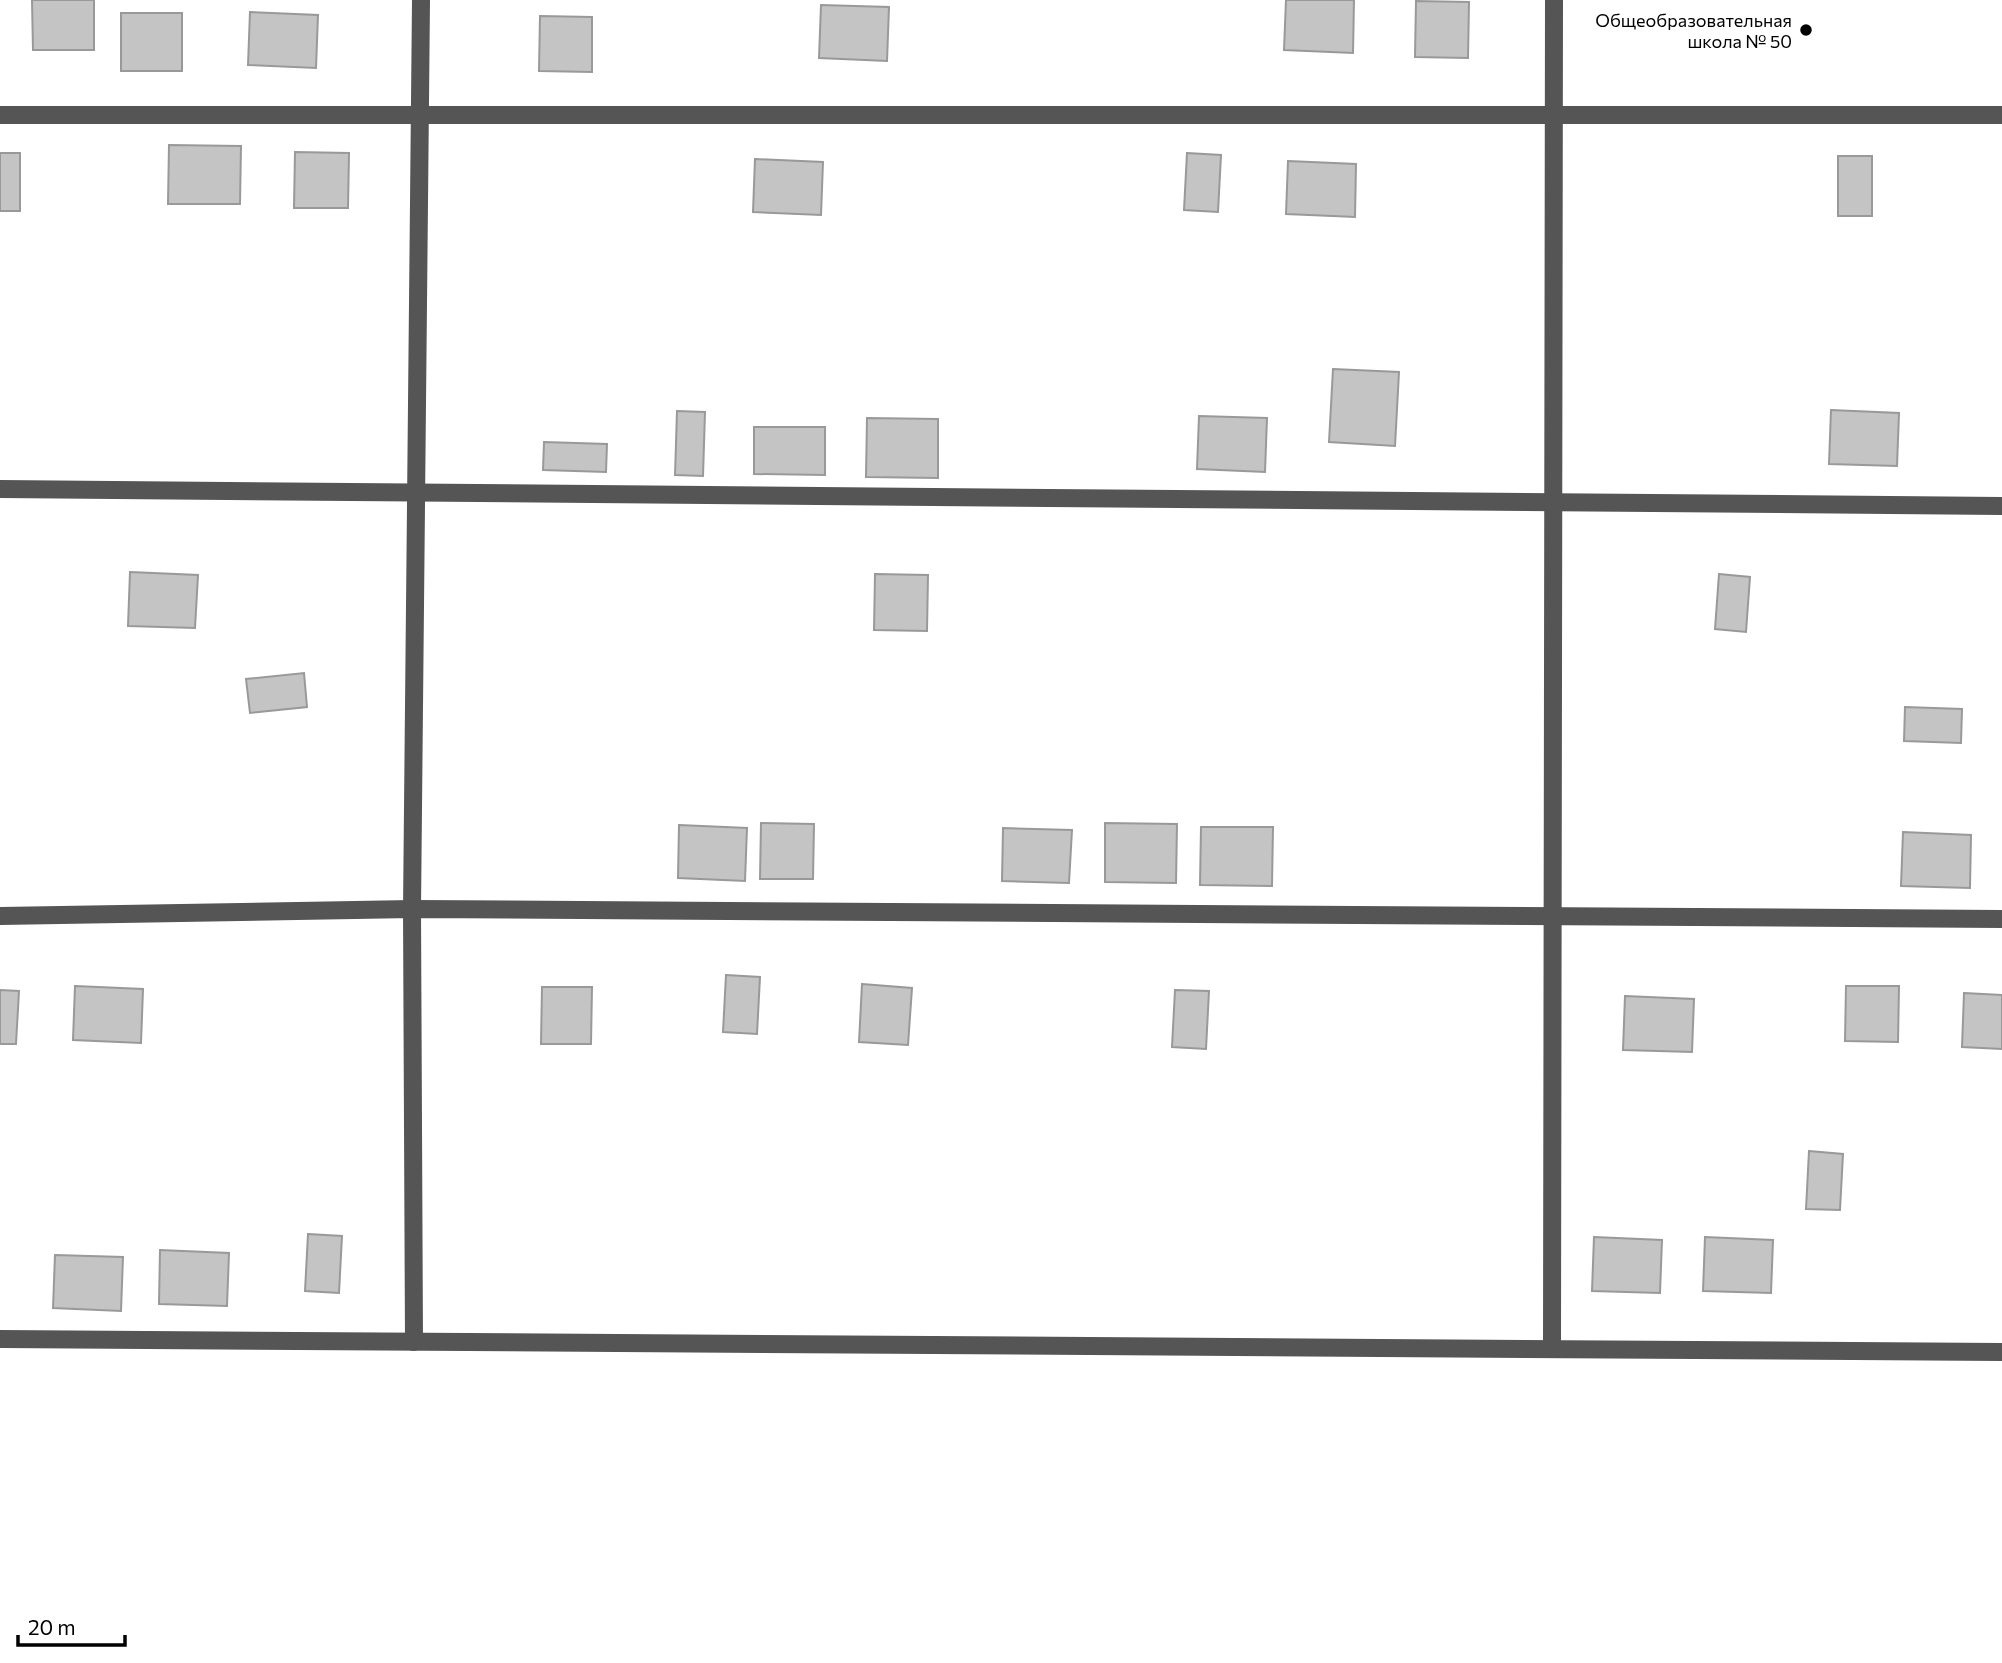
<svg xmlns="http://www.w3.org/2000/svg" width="2002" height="1663" viewBox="0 0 2002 1663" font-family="Commissioner,sans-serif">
<rect width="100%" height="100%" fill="#fff"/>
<g fill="#c4c4c4" stroke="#999" stroke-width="2">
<path d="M32,0H94V50H33Z"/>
<path d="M1286,0H1354L1353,53L1284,50Z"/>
<path d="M1416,1L1469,2L1468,58L1415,57Z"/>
<path d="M821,5L889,7L887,61L819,58Z"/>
<path d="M250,12L318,15L316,68L248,65Z"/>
<rect x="121" y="13" width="61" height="58"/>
<path d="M540,16L592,17V72L539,71Z"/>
<path d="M169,145L241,146L240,204H168Z"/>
<path d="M295,152L349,153L348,208H294Z"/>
<rect x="0" y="153" width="20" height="58"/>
<path d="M1187,153L1221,155L1218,212L1184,210Z"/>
<rect x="1838" y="156" width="34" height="60"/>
<path d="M755,159L823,162L821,215L753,212Z"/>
<path d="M1288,161L1356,164L1355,217L1286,214Z"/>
<path d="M1333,369L1399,372L1395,446L1329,442Z"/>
<path d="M1831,410L1899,413L1897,466L1829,464Z"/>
<path d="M677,411L705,412L703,476L675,475Z"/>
<path d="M1199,416L1267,418L1265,472L1197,469Z"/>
<path d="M867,418L938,419V478L866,477Z"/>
<path d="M754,427H825V475L754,474Z"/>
<path d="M544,442L607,444L606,472L543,470Z"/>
<path d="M130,572L198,575L195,628L128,626Z"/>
<path d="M875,574L928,575L927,631L874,630Z"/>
<path d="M1719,574L1750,577L1746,632L1715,629Z"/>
<path d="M304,673L307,707L250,713L246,679Z"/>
<path d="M1905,707L1962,709L1961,743L1904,741Z"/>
<path d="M761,823L814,824L813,879H760Z"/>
<path d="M1105,823L1177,824L1176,883L1105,882Z"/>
<path d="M679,825L747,828L745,881L678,878Z"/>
<path d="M1201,827H1273L1272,886L1200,885Z"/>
<path d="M1003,828L1072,830L1069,883L1002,881Z"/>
<path d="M1903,832L1971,835L1970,888L1901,886Z"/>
<path d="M726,975L760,977L757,1034L723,1032Z"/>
<path d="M862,984L912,988L908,1045L859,1042Z"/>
<path d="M75,986L143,989L141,1043L73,1040Z"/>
<path d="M1846,986H1899L1898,1042L1845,1041Z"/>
<path d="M542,987H592L591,1044H541Z"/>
<path d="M0,990L19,991L16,1044H0Z"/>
<path d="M1175,990L1209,991L1206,1049L1172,1047Z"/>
<path d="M1964,993L2002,995V1049L1962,1047Z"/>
<path d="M1625,996L1694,999L1692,1052L1623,1050Z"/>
<path d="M1809,1151L1843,1154L1840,1210L1806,1209Z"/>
<path d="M308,1234L342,1236L339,1293L305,1291Z"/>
<path d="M1594,1237L1662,1240L1660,1293L1592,1291Z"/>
<path d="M1705,1237L1773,1240L1771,1293L1703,1291Z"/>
<path d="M160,1250L229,1253L227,1306L159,1304Z"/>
<path d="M55,1255L123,1257L121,1311L53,1308Z"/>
</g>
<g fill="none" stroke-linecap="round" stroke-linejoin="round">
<g stroke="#555" stroke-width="18">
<path d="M0,115H2002"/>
<path d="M0,489L2002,506"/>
<path d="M0,916L412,909L2002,919"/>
<path d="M0,1339L2002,1352"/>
<path d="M414,1342L412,909L421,0"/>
<path d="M1552,1349L1554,0"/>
</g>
</g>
<circle fill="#000" stroke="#fff" stroke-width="2.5" cx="1806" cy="30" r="7"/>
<g text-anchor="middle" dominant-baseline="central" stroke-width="5" stroke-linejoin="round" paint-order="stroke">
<g font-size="18" fill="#000" stroke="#fff" text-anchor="end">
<text x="1792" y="20">Общеобразовательная<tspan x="1792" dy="21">школа № 50</tspan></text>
</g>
</g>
<path d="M18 1635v10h107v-10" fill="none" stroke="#000000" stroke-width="3.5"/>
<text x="28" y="1635" font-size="21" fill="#000000" stroke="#ffffff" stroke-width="5" paint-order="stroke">20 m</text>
</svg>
